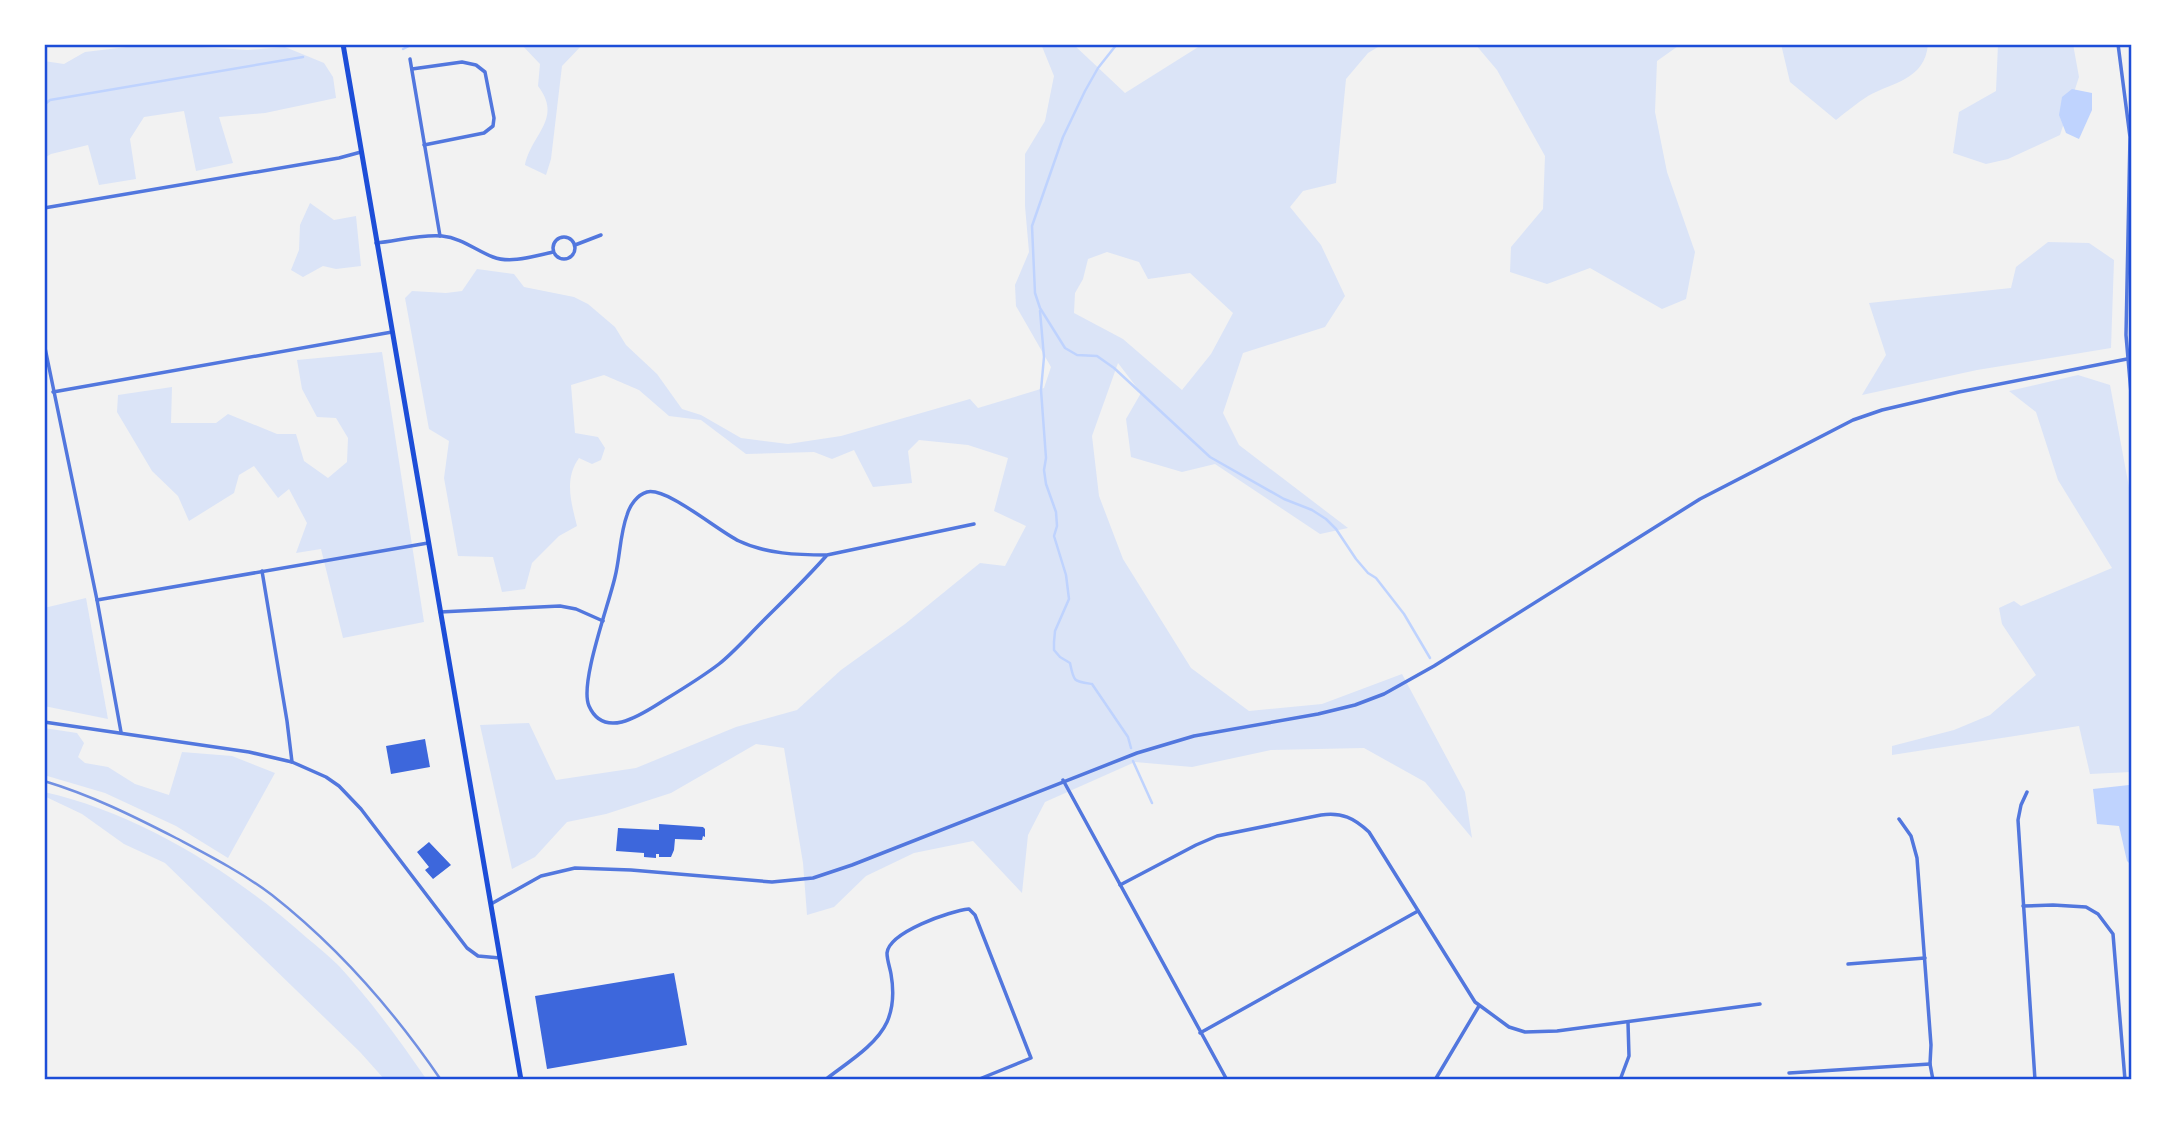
<svg xmlns="http://www.w3.org/2000/svg" width="2175" height="1124" viewBox="0 0 2175 1124" font-family="'Roboto Condensed',sans-serif">
<rect width="100%" height="100%" fill="#f2f2f2"/>
<g fill="#dbe4f7" fill-rule="evenodd">
<path d="M152,44L248,50L285,47L324,63L333,77L336,98L265,113L219,117L233,163L196,171L184,111L144,117L130,139L136,179L99,185L88,145L51,154L44,158V61L64,64L85,52Z"/>
<path d="M521,44H583L562,66L551,159L546,175L525,165C532,133 563,119 538,86L540,64Z"/>
<path d="M1041,44H1073L1125,93L1203,44H1383L1368,53L1346,79L1336,183L1303,191L1290,207L1321,245L1345,296L1325,327L1243,353L1223,413L1239,445L1348,528L1320,534L1215,464L1182,472L1131,457L1126,419L1141,393L1118,363L1092,436L1099,496L1123,559L1191,668L1249,711L1322,704L1402,674L1465,792L1472,838L1425,782L1364,748L1271,750L1192,767L1135,762L1045,802L1028,835L1022,893L973,841L914,853L866,876L834,907L807,915L803,863L784,748L756,744L671,793L606,814L567,822L535,857L512,869L480,725L529,723L556,780L636,768L736,727L797,710L841,670L905,624L980,563L1005,566L1026,526L994,511L1008,458L968,445L919,440L908,451L912,483L873,487L854,450L832,459L814,452L746,454L701,420L669,416L639,390L604,375L571,385L575,433L598,437L605,448L601,460L592,464L579,458C564,479 571,502 577,526L559,536L532,563L525,589L502,592L493,557L458,556L444,478L449,441L429,429L405,298L412,291L446,293L462,291L477,269L514,274L524,287L574,297L588,304L615,327L626,345L657,374L682,409L701,415L741,438L788,444L841,436L970,399L978,408L1044,388L1051,367L1016,306L1015,285L1029,252L1025,206V154L1045,121L1054,76ZM1107,252L1139,262L1148,279L1190,273L1233,313L1211,354L1182,390L1123,339L1074,313L1075,293L1083,279L1088,259Z"/>
<path d="M1475,44H1681L1657,61L1655,112L1667,172L1695,252L1686,299L1662,309L1590,268L1547,284L1510,272L1511,247L1543,209L1545,156L1497,70Z"/>
<path d="M1781,44H1928C1925,80 1893,82 1868,96C1857,103 1846,112 1836,120L1790,82Z"/>
<path d="M1998,44H2073L2079,77L2060,135L2008,159L1986,164L1953,153L1959,112L1996,91Z"/>
<path d="M310,203L334,220L356,216L361,266L336,269L323,266L303,277L291,270L299,250L300,225Z"/>
<path d="M2048,242L2089,243L2114,260L2111,348L1977,370L1862,395L1886,355L1869,303L2011,288L2016,267Z"/>
<path d="M382,352L424,622L343,638L321,549L296,553L307,523L289,489L278,498L254,466L239,475L234,493L189,521L178,496L152,471L117,412L118,395L172,387L171,423H216L228,414L277,434H296L304,461L328,478L347,462L348,438L336,418L317,417L302,389L297,360Z"/>
<path d="M2078,375L2110,385L2131,498V772L2090,774L2079,726L1892,755V746L1954,730L1990,715L2036,675L2002,624L1999,608L2014,601L2021,606L2112,568L2058,480L2036,412L2009,391Z"/>
<path d="M86,598L108,719L44,706V608Z"/>
<path d="M44,728L77,733L84,743L78,757L85,763L108,767L135,784L169,795L182,752L232,756L275,773L228,858L176,826L105,793L44,775Z"/>
<path d="M44,792C139,813 235,873 307,938C318,947 329,956 339,966C371,1001 400,1041 427,1080H385L360,1052L165,863L124,844L82,814L44,796Z"/>
</g>
<g fill="#bfd3fe">
<path d="M2072,89L2092,93V110L2079,139L2066,133L2059,115L2062,97Z"/>
<path d="M2129,785L2131,787V865L2127,861L2119,826L2097,824L2093,789Z"/>
</g>
<g fill="none" stroke-linecap="round" stroke-linejoin="round">
<g stroke="#bfd3fe" stroke-width="2.5">
<path d="M1117,44L1098,68L1085,91L1063,137L1032,226L1035,293L1040,308L1065,348L1077,355L1097,356L1114,368L1210,457L1284,499L1312,510L1326,519L1336,529L1356,559L1368,573L1376,578L1404,614L1430,658"/>
<path d="M403,49L413,44"/>
<path d="M44,105L50,100L303,57"/>
<path d="M1040,311L1044,357L1041,390L1046,458L1044,470L1046,484L1056,512L1057,526L1054,536L1066,575L1069,599L1055,631L1054,642V650L1060,657L1070,663C1074,682 1073,681 1092,684L1128,737L1131,748"/>
<path d="M1133,761L1152,803"/>
</g>
</g>
<g fill="#3d67dc">
<path d="M425,739L430,767L391,774L386,746Z"/>
<path d="M659,824L703,827L705,829V837L703,836L702,840L675,839L674,850L671,857H659V854H656V858L644,857V853L616,851L618,828L659,830Z"/>
<path d="M429,842L451,865L433,879L425,870L429,867L417,852Z"/>
<path d="M674,973L687,1045L547,1069L535,996Z"/>
</g>
<g fill="none" stroke-linecap="round" stroke-linejoin="round">
<g stroke="#5277de" stroke-width="3.5">
<path d="M2118,44L2130,137L2126,335L2131,393"/>
<path d="M410,59L440,236"/>
<path d="M412,69L462,62L476,65L485,72L494,118L493,126L484,133L424,145"/>
<path d="M44,208L339,158L361,152"/>
<circle cx="564" cy="248" r="11"/>
<path d="M376,243C397,241 421,234 442,236C462,238 475,250 493,257C511,264 534,256 553,252"/>
<path d="M575,245L601,235"/>
<path d="M44,343L97,600L121,732"/>
<path d="M53,392L392,332"/>
<path d="M827,555C806,579 783,601 761,623C747,637 734,652 719,664C702,677 684,688 666,699C645,712 605,742 589,706C579,684 609,604 615,577C620,557 620,534 627,515C630,505 637,495 647,492C667,487 718,531 739,541C766,554 798,555 827,555L974,524"/>
<path d="M262,571L287,721L292,762"/>
<path d="M97,600L428,543"/>
<path d="M440,612L560,606L576,609L603,621"/>
<path d="M44,722L249,752L292,762L326,777L339,786L361,809L467,948L478,956L500,958"/>
<path d="M1063,780L1227,1080"/>
<path d="M2027,792L2021,805L2018,820L2035,1080"/>
<path d="M1899,819L1911,836L1917,858L1931,1045L1930,1064L1933,1080"/>
<path d="M1120,885L1196,845L1217,836L1321,815C1342,812 1354,818 1369,832L1475,1002L1509,1027L1525,1032L1557,1031L1760,1004"/>
<path d="M491,904L541,876L575,868L631,870L772,882L813,878L852,865L1137,753L1194,736L1318,714L1355,705L1384,694L1434,666L1700,499L1853,420L1882,410L1959,392L2127,359"/>
<path d="M2023,906L2053,905L2086,907L2098,914L2113,934L2125,1080"/>
<path d="M1848,964L1925,958"/>
<path d="M1200,1033L1418,911"/>
<path d="M1789,1073L1930,1064"/>
<path d="M825,1080C845,1064 876,1046 887,1022C894,1006 894,991 891,974C890,968 887,960 887,953C889,932 950,911 969,909L975,915L1031,1058L977,1080"/>
<path d="M1435,1080L1479,1006"/>
<path d="M1620,1080L1629,1056L1628,1023"/>
</g>
<path stroke="#1d4ed8" stroke-width="5" d="M343,44L521,1080"/>
<path stroke="#7290e2" stroke-width="2.5" d="M44,781C91,795 133,816 176,838C208,855 243,873 272,895C338,947 394,1011 441,1080"/>
</g>
<rect width="2175" height="1124" fill="none" stroke="#ffffff" stroke-width="91"/>
<rect x="46" y="46" width="2084" height="1032" fill="none" stroke="#1d4ed8" stroke-width="2.5"/>
</svg>
